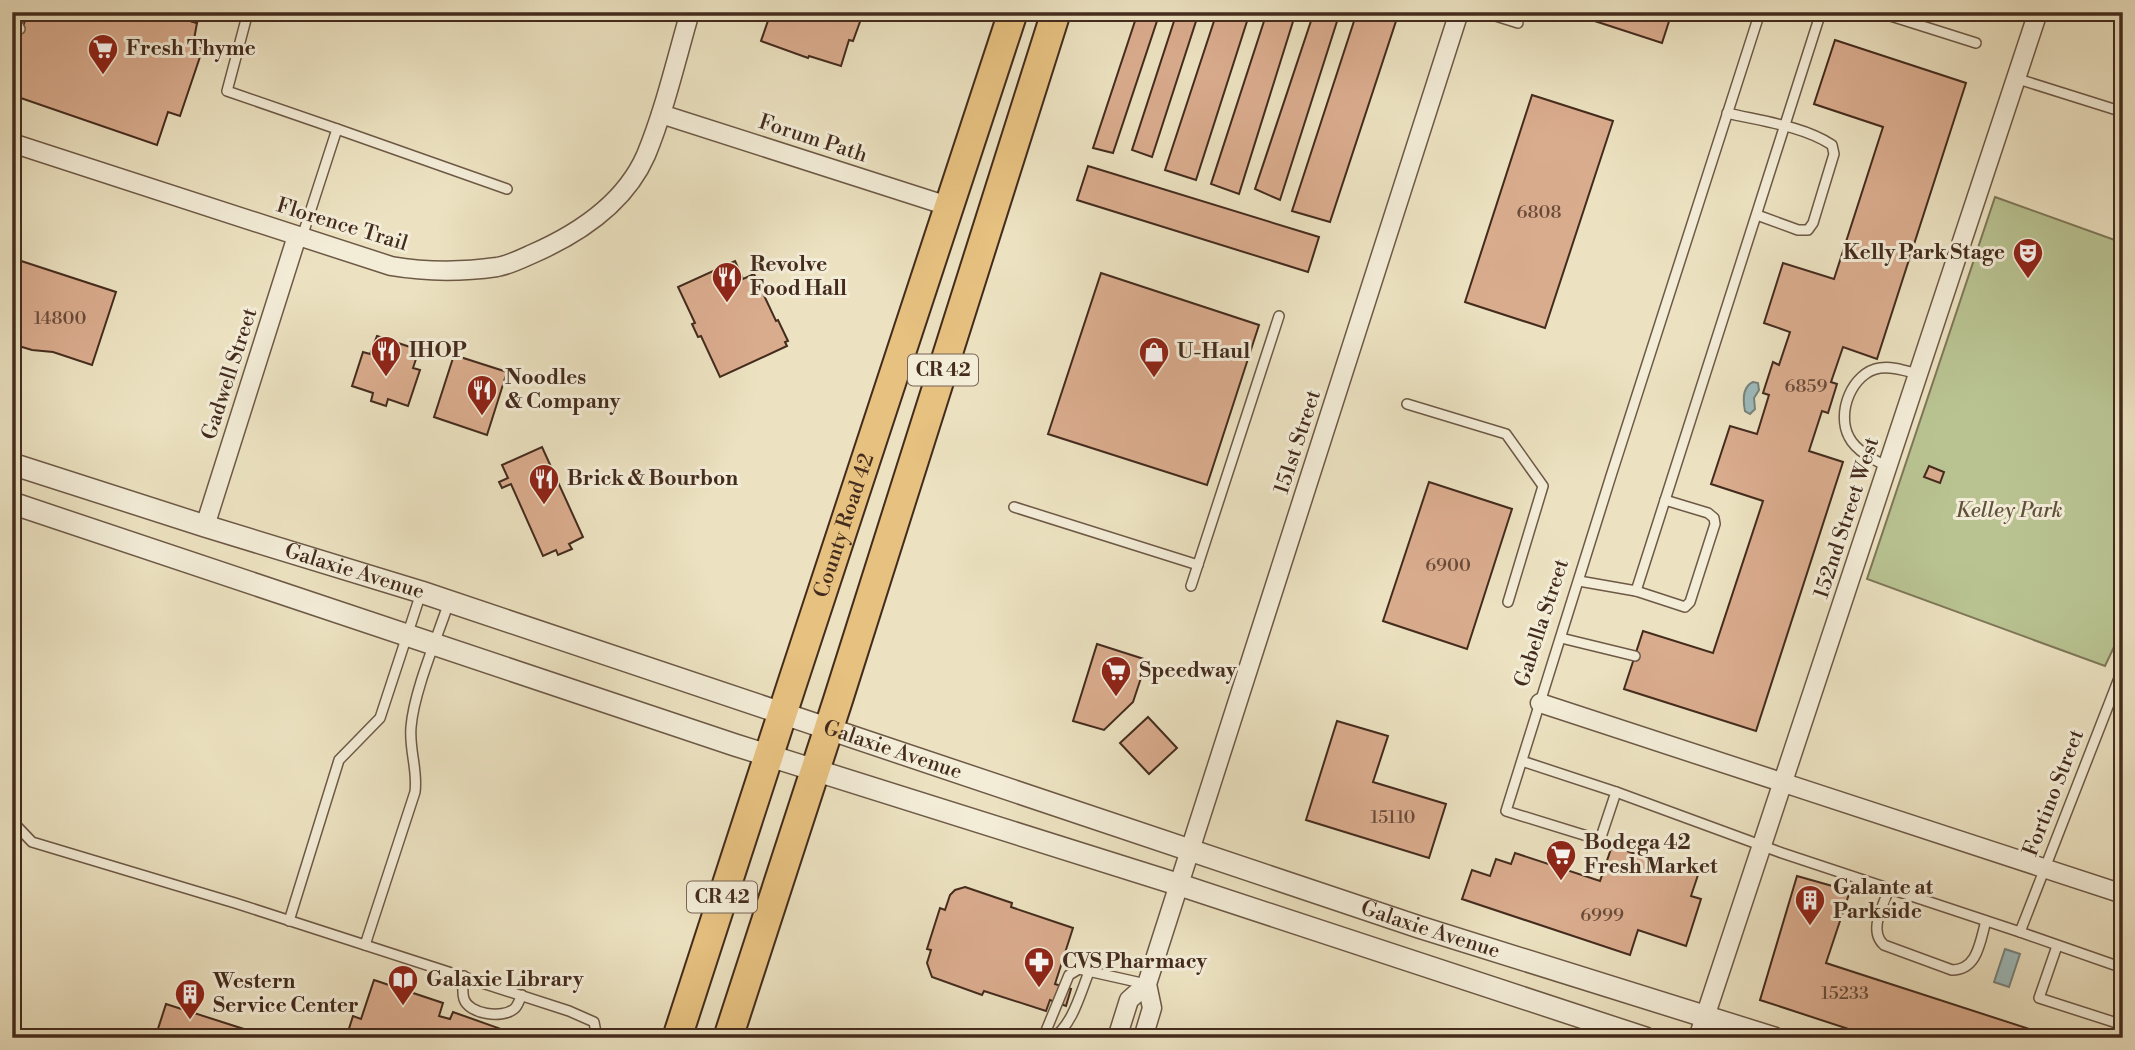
<svg xmlns="http://www.w3.org/2000/svg" width="2135" height="1050" viewBox="0 0 2135 1050" font-family="'Libre Bodoni',serif">
<rect width="100%" height="100%" fill="#ece2c1"/>
<filter id="stains"><feTurbulence type="fractalNoise" baseFrequency=".00286" numOctaves="4"/><feColorMatrix values="0 0 0 0 .2 0 0 0 0 .09 0 0 0 0 .02 0 0 0 .5 -.17"/></filter>
<radialGradient id="worn" r=".72"><stop offset=".6" stop-color="#630" stop-opacity="0"/><stop offset="1" stop-color="#630" stop-opacity=".3"/></radialGradient>
<path fill="#b9c392" stroke="#7e7758" stroke-width="2" d="M1995,197L2123,243V628L2105,666L1867,579Z"/>
<g fill="#9dbcbd" stroke="#79827d" stroke-width="2">
<path d="M1753,382L1758,383L1759,390L1754,398L1755,409L1750,414L1745,411C1743,401 1742,387 1753,382Z"/>
<path d="M2005,949L2020,954L2009,987L1994,982Z"/>
</g>
<g fill="#daac8e" stroke="#432b1d" stroke-width="2">
<path d="M28,12H161L197,23L193,45L203,48L180,116L168,112L157,145L12,95V58Z"/>
<path d="M161,12H201L197,23Z"/>
<path d="M771,12H859L857,18L861,19L853,41L849,40L841,66L809,56L808,58L761,41Z"/>
<path d="M1138,12H1160L1113,153L1093,148Z"/>
<path d="M1177,12H1199L1152,157L1132,150Z"/>
<path d="M1217,12H1250L1196,180L1165,170Z"/>
<path d="M1267,12H1296L1239,194L1211,184Z"/>
<path d="M1314,12H1340L1280,200L1255,189Z"/>
<path d="M1357,12H1399L1330,222L1292,211Z"/>
<path d="M1567,12H1672L1662,43Z"/>
<path d="M1835,40L1966,83L1877,359L1843,347L1831,382L1837,384L1828,413L1822,411L1809,451L1843,462L1756,731L1624,689L1643,631L1713,653L1763,501L1711,484L1730,426L1757,434L1769,395L1763,393L1773,362L1779,365L1790,332L1764,323L1783,263L1834,279L1883,127L1814,104Z"/>
<path d="M1532,95L1613,121L1545,328L1465,302Z"/>
<path d="M1088,166L1319,237L1308,272L1077,200Z"/>
<path d="M12,258L116,292L92,365L53,352L32,350L12,344Z"/>
<path d="M735,261L743,279L754,274L776,321L778,320L788,341L785,342L787,346L720,377L701,336L698,337L692,324L695,323L678,287Z"/>
<path d="M1101,273L1259,325L1207,485L1048,434Z"/>
<path d="M377,336L419,350L413,368L420,370L408,406L388,399L386,406L371,401L373,393L352,386L363,352L370,354Z"/>
<path d="M454,355L507,372L487,435L434,417Z"/>
<path d="M542,447L583,537L569,544L572,549L558,555L556,550L543,556L511,484L502,488L499,482L508,478L502,465Z"/>
<path d="M1929,466L1944,472L1940,483L1924,477Z"/>
<path d="M1429,482L1512,509L1467,649L1383,621Z"/>
<path d="M1097,644L1147,660L1133,702L1104,730L1073,721Z"/>
<path d="M1148,717L1177,748L1149,774L1120,743Z"/>
<path d="M1337,721L1388,736L1373,782L1446,804L1429,858L1306,820Z"/>
<path d="M1612,846L1698,875L1691,896L1701,899L1686,946L1638,930L1630,955L1462,899L1472,870L1490,876L1496,859L1511,864L1515,853L1600,881Z"/>
<path d="M1797,876L1850,891L1826,963L2057,1038H1876L1760,1000Z"/>
<path d="M965,887L1012,903L1011,907L1073,928L1055,984L1071,989L1066,1006L1050,1000L1046,1011L984,991L982,995L932,977L927,963L931,950L927,949L940,908L945,910L950,895L955,890Z"/>
<path d="M374,980L443,1003L439,1016L450,1019L453,1012L526,1038H346L353,1016L361,1019Z"/>
<path d="M166,1004L272,1038H155Z"/>
</g>
<g fill="none" stroke-linecap="round" stroke-linejoin="round">
<g stroke="#6d5946" stroke-width="12">
<g id="service">
<path d="M248,12L227,91L337,129L302,237"/>
<path d="M1483,12L1518,23"/>
<path d="M1878,12L1976,43"/>
<path d="M12,14L20,29"/>
<path d="M2015,78L2123,112"/>
<path d="M1727,113C1761,121 1803,126 1832,145L1834,154L1813,223L1808,230H1798L1757,215"/>
<path d="M337,129L507,189"/>
<path d="M1407,404L1506,434L1543,486L1508,602"/>
<path d="M1888,467C1874,460 1856,451 1849,437C1836,413 1852,372 1880,368C1893,366 1906,371 1918,374"/>
<path d="M1014,507L1198,565"/>
<path d="M1579,581L1636,591L1821,12"/>
<path d="M1191,586L1279,316"/>
<path d="M1636,591L1685,607L1690,602L1715,524L1714,518L1708,513L1665,500"/>
<path d="M1561,638L1635,656"/>
<path d="M1522,761L1616,792L1600,840L1506,811C1589,544 1673,278 1760,12"/>
<path d="M1616,792L1782,853L2020,932L2123,968"/>
<path d="M12,821L32,842L235,903L569,1011L594,1022L597,1038"/>
<path d="M1889,889C1883,906 1868,931 1884,945L1952,970C1978,970 1980,941 1986,921"/>
<path d="M289,921L339,760L380,718L421,593"/>
<path d="M2020,932L2123,668"/>
<path d="M365,945L415,792C418,770 409,750 411,727C414,691 437,638 449,602"/>
<path d="M2057,946L2039,998L2123,1025"/>
<path d="M464,976C463,983 462,993 464,999C469,1014 502,1019 514,1009C518,1006 519,1000 522,995"/>
<path d="M1043,1038L1069,975L1079,969L1146,984"/>
<path d="M1053,1038C1073,1024 1080,994 1089,972"/>
</g>
</g>
<g stroke="#6d5946" stroke-width="21">
<g id="minor">
<path d="M661,114L951,207"/>
<path d="M12,143L391,266C426,272 462,272 497,267C509,265 521,259 532,254C578,234 625,203 646,155C665,109 676,60 690,12"/>
<path d="M205,526L297,236"/>
<path d="M1540,703L2123,894"/>
<path d="M1117,1038L1129,1000L1147,984"/>
<path d="M1143,1038L1152,1008L1147,984L1459,12"/>
<path d="M1698,1038L2038,12"/>
</g>
</g>
<g stroke="#6d5946" stroke-width="24">
<g id="tertiary">
<path id="s1" d="M12,464L205,526L421,592L1419,927L1774,1038"/>
<path d="M12,503L735,745L1180,885L1645,1038"/>
</g>
</g>
<g stroke="#432b1d" stroke-width="32">
<g id="trunk">
<path id="s2" d="M677,1038C786,695 903,355 1013,12"/>
<path d="M728,1038L838,700L1056,12"/>
</g>
</g>
<use href="#service" stroke="#f3ecd7" stroke-width="9"/>
<use href="#minor" stroke="#f3ecd7" stroke-width="18"/>
<use href="#tertiary" stroke="#f3ecd7" stroke-width="21"/>
<use href="#trunk" stroke="#e6c180" stroke-width="28"/>
</g>
<defs>
<g id="supermarket-pin" transform="scale(1.575)"><path d="M0 17L-7.5 6A9.5 9.5 0 1 1 7.5 6Z" fill="#8f2418" stroke="#f3ecd7"/><path d="M-6-5.5h2.5l.6 2H6L4.5 2H-2.5L-4.4-4H-6ZM-1.5 3.2a1.3 1.3 0 1 0 .1 0ZM3 3.2a1.3 1.3 0 1 0 .1 0Z" fill="#fff"/></g>
<g id="theatre-pin" transform="scale(1.575)"><path d="M0 17L-7.5 6A9.5 9.5 0 1 1 7.5 6Z" fill="#8f2418" stroke="#f3ecd7"/><path d="M-5-5.5Q0-4 5-5.5V0Q5 5 0 6Q-5 5-5 0ZM-3.3-2.5H-1v1.5H-3.3ZM1-2.5H3.3v1.5H1ZM-2.8 1Q0 5.5 2.8 1Z" fill="#fff"/></g>
<g id="restaurant-pin" transform="scale(1.575)"><path d="M0 17L-7.5 6A9.5 9.5 0 1 1 7.5 6Z" fill="#8f2418" stroke="#f3ecd7"/><path d="M-5-6h1v4h1v-4h1v4h1v-4h1v5L-1.5 .5V6h-2V.5L-5-1ZM5-6V6H3V1.5H1.5Q1.5-4 5-6Z" fill="#fff"/></g>
<g id="shop-pin" transform="scale(1.575)"><path d="M0 17L-7.5 6A9.5 9.5 0 1 1 7.5 6Z" fill="#8f2418" stroke="#f3ecd7"/><path d="M-5-2.5h2.3a2.7 3.5 0 0 1 5.4 0H5L5.5 6h-11ZM-1.5-2.5h3a1.5 2.3 0 0 0-3 0Z" fill="#fff"/></g>
<g id="building-pin" transform="scale(1.575)"><path d="M0 17L-7.5 6A9.5 9.5 0 1 1 7.5 6Z" fill="#8f2418" stroke="#f3ecd7"/><path d="M-4-6H4V6H1V3H-1V6H-4ZM-2.5-4.3h1.7v1.8h-1.7ZM.8-4.3h1.7v1.8H.8ZM-2.5-1h1.7V.8h-1.7ZM.8-1h1.7V.8H.8Z" fill="#fff"/></g>
<g id="pharmacy-pin" transform="scale(1.575)"><path d="M0 17L-7.5 6A9.5 9.5 0 1 1 7.5 6Z" fill="#8f2418" stroke="#f3ecd7"/><path d="M-2-6h4v4h4v4h-4v4h-4v-4h-4v-4h4Z" fill="#fff"/></g>
<g id="library-pin" transform="scale(1.575)"><path d="M0 17L-7.5 6A9.5 9.5 0 1 1 7.5 6Z" fill="#8f2418" stroke="#f3ecd7"/><path d="M-6-4Q-3-5.5-.7-3.5V5Q-3 3-6 4ZM6-4Q3-5.5 .7-3.5V5Q3 3 6 4Z" fill="#fff"/></g>
</defs>
<g fill-rule="evenodd">
<use href="#supermarket-pin" x="103" y="49"/>
<use href="#theatre-pin" x="2028" y="253"/>
<use href="#restaurant-pin" x="727" y="277"/>
<use href="#restaurant-pin" x="386" y="351"/>
<use href="#shop-pin" x="1154" y="352"/>
<use href="#restaurant-pin" x="482" y="390"/>
<use href="#restaurant-pin" x="544" y="479"/>
<use href="#supermarket-pin" x="1116" y="671"/>
<use href="#supermarket-pin" x="1561" y="855"/>
<use href="#building-pin" x="1810" y="900"/>
<use href="#pharmacy-pin" x="1039" y="962"/>
<use href="#library-pin" x="403" y="980"/>
<use href="#building-pin" x="190" y="994"/>
</g>
<g text-anchor="middle" dominant-baseline="central" stroke-width="6" stroke-linejoin="round" paint-order="stroke">
<g font-size="18" fill="#694b39">
<text x="1539" y="212">6808</text>
<text x="60" y="318">14800</text>
<text x="1806" y="386">6859</text>
<text x="1448" y="565">6900</text>
<text x="1393" y="817">15110</text>
<text x="1602" y="915">6999</text>
<text x="1845" y="993">15233</text>
</g>
<g fill="#f3ecd7" stroke="#786555" stroke-width="2">
<rect x="908" y="354.5" width="70" height="31" rx="5"/>
<rect x="687" y="881.5" width="70" height="31" rx="5"/>
</g>
<g font-size="19" font-weight="bold" fill="#432b1d">
<text x="943" y="370">CR 42</text>
<text x="722" y="897">CR 42</text>
</g>
<g font-size="21" font-weight="bold" fill="#432b1d" stroke="#f3ecd7" text-anchor="start">
<text x="126" y="49">Fresh Thyme</text>
<text x="2005" y="253" text-anchor="end">Kelly Park Stage</text>
<text x="750" y="265">Revolve<tspan x="750" dy="24">Food Hall</tspan></text>
<text x="409" y="351">IHOP</text>
<text x="1177" y="352">U-Haul</text>
<text x="505" y="378">Noodles<tspan x="505" dy="24">&amp; Company</tspan></text>
<text x="567" y="479">Brick &amp; Bourbon</text>
<text x="1139" y="671">Speedway</text>
<text x="1584" y="843">Bodega 42<tspan x="1584" dy="24">Fresh Market</tspan></text>
<text x="1833" y="888">Galante at<tspan x="1833" dy="24">Parkside</tspan></text>
<text x="1062" y="962">CVS Pharmacy</text>
<text x="426" y="980">Galaxie Library</text>
<text x="213" y="982">Western<tspan x="213" dy="24">Service Center</tspan></text>
</g>
<g font-size="21" fill="#432b1d" stroke="#f3ecd7">
<text transform="translate(813 139) rotate(18)">Forum Path</text>
<text transform="translate(342 225) rotate(17)">Florence Trail</text>
<text transform="translate(230 374) rotate(-72)">Gadwell Street</text>
<text transform="translate(1298 442) rotate(-72)">151st Street</text>
<text transform="translate(1847 518) rotate(-72)">152nd Street West</text>
<text stroke="none"><textPath href="#s2" startOffset="539">County Road 42</textPath></text>
<text stroke="none"><textPath href="#s1" startOffset="359">Galaxie Avenue</textPath></text>
<text transform="translate(1542 623) rotate(-72)">Gabella Street</text>
<text stroke="none"><textPath href="#s1" startOffset="926">Galaxie Avenue</textPath></text>
<text transform="translate(2054 793) rotate(-69)">Fortino Street</text>
<text stroke="none"><textPath href="#s1" startOffset="1493">Galaxie Avenue</textPath></text>
</g>
<g font-size="21" font-style="italic" fill="#60513a" stroke="#f3ecd7">
<text x="2009" y="511">Kelley Park</text>
</g>
</g>
<rect width="2135" height="1050" fill="none" stroke="#ece2c1" stroke-width="42"/>
<rect x="14" y="14" width="2107" height="1022" fill="none" stroke="#432b1d" stroke-width="3.5"/>
<rect x="21" y="21" width="2093" height="1008" fill="none" stroke="#432b1d" stroke-width="2"/>
<rect width="100%" height="100%" filter="url(#stains)"/>
<rect width="100%" height="100%" fill="url(#worn)"/>
</svg>
